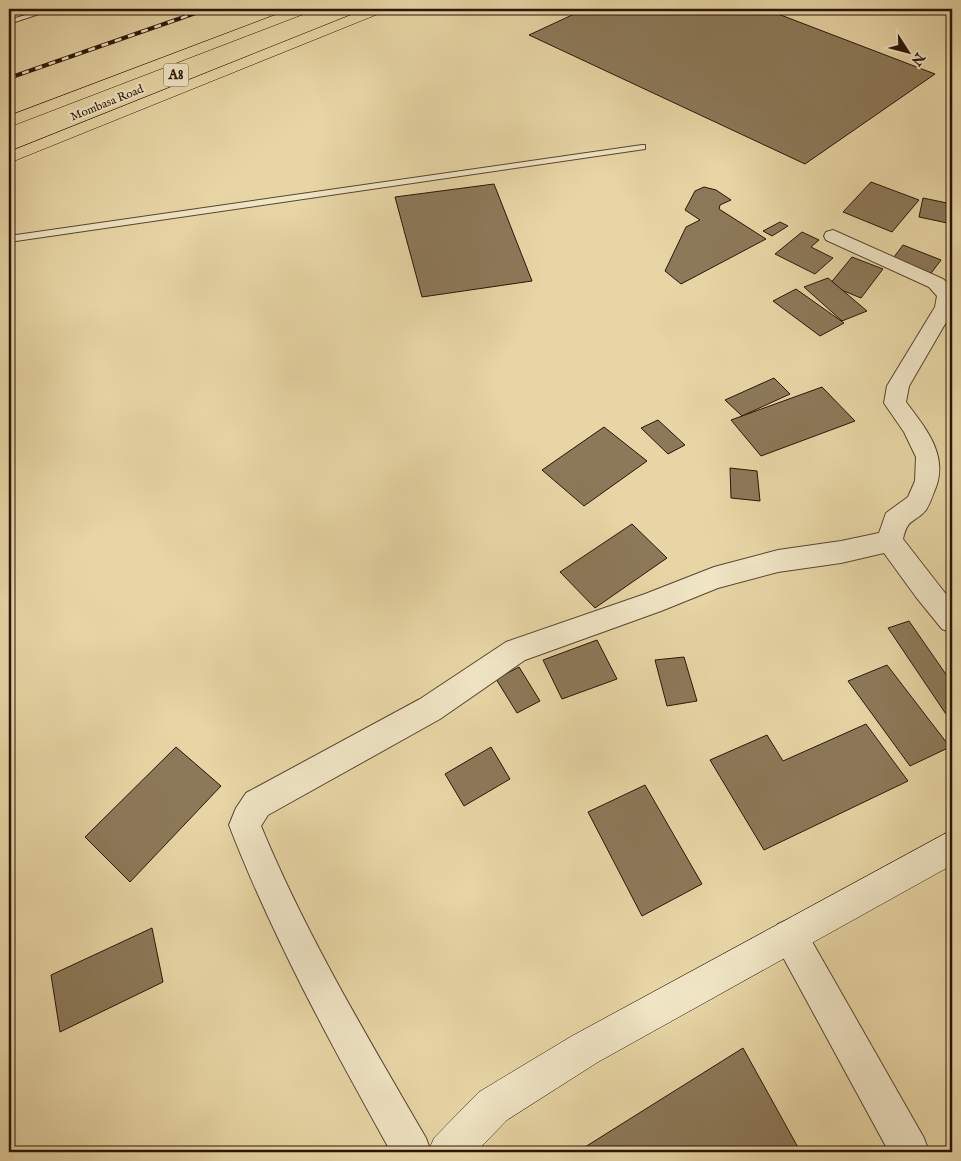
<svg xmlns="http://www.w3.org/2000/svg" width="961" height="1161" viewBox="0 0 961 1161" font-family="'IM FELL English',serif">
<rect width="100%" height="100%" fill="#e7d5a5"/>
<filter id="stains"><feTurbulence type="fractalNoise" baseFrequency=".004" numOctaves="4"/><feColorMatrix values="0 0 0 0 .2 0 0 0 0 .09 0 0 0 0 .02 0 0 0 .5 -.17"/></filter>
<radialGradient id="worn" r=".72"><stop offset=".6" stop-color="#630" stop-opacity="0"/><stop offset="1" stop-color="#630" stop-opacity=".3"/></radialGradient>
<g fill="#8c7959" stroke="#291506">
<path d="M585,9H765L935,74L805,164L529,35Z"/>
<path d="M871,182L919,200L892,232L843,212Z"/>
<path d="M494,184L532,281L422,297L395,197Z"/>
<path d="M704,187L716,190L731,200L720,205L719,209L766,239L681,284L665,271L686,227L700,220L685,210L695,191Z"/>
<path d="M923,198L952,204V224L919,217Z"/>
<path d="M780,222L788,226L772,236L763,231Z"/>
<path d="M802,232L819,240L811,247L833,258L815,274L775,254Z"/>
<path d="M903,245L941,260L929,276L891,261Z"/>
<path d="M852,257L883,269L861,298L829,285Z"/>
<path d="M828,278L867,311L842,321L804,287Z"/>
<path d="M796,289L844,323L820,336L773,301Z"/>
<path d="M774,378L790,394L742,416L725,400Z"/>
<path d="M822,387L855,421L761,456L731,420Z"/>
<path d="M658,420L685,445L668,454L641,428Z"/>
<path d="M604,427L647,461L584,506L542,470Z"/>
<path d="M730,468L757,471L760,501L731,498Z"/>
<path d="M632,524L667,558L595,608L560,572Z"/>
<path d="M909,621L952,683V723L888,628Z"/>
<path d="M597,640L617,679L562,699L543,660Z"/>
<path d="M684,657L697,701L667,706L655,660Z"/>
<path d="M887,665L950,747L910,766L848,681Z"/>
<path d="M519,667L540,701L517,713L496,679Z"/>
<path d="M866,724L908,781L764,850L710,760L767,735L783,761Z"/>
<path d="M176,747L221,786L130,882L85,837Z"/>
<path d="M491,747L510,779L464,806L445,774Z"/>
<path d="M645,785L702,884L642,916L588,812Z"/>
<path d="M152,928L163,982L60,1032L51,975Z"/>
<path d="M743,1048L800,1151L798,1152H577Z"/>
</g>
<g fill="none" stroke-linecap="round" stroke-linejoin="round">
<g stroke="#58452e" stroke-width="2">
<g id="lane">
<path d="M45,9H54L9,24V20Z"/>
<path d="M642,145H645V149L9,242V236Z"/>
</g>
</g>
<g stroke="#58452e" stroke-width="2">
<g id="street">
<path d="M833,230L943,279L952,287V312L909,386L906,402C927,430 950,457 934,492C932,498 929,505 926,510C914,524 908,517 903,539L952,602V633L942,629L916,597L884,553L841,563L778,572L718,588L661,611L525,660L440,719L268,815L261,826C305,933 368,1038 426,1138L431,1152H391C332,1046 273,939 229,825L236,808L246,793L420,699L506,642L645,594L714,567L778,550L841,541L879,533L886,513L908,497L915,481L916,457L904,432L884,403L887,386L935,307L937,296L929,287L826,240L824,236L826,232Z"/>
<path d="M790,919L802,924L924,1138L929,1152H889L778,948L773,936L778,924Z"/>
</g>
</g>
<g stroke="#291506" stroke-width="1">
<path id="secondary" d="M952,830V865L598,1062L507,1120L476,1152H428L434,1138L479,1092L572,1036Z"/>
</g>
<g stroke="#291506" stroke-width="1">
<g id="highway">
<path d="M291,9H311L309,12L9,127V116Z"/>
<path d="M366,9H385L383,12L9,163V152Z"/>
</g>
</g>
<use href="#lane" fill="#efe4c4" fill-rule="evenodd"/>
<use href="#street" fill="#efe4c4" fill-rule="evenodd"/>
<use href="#secondary" fill="#efe4c4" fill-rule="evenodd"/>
<use href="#highway" fill="#e7d5a5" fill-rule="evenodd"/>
<g stroke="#291506" stroke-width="4">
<path id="rail" d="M9,78L207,9"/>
</g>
<use href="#rail" stroke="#efe4c4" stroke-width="2.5" stroke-dasharray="7" stroke-linecap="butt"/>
</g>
<g text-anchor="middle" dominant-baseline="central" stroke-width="4.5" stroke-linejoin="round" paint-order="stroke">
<g font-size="12" fill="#291506" stroke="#efe4c4">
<text transform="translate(107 103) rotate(-22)">Mombasa Road</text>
</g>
<rect fill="#efe4c4" stroke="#64533f" stroke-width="1" x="163.5" y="63.5" width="25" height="23" rx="4"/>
<g font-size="14" font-weight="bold" fill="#291506">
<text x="176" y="75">A8</text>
</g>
</g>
<rect width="961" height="1161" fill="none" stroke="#e7d5a5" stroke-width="30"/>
<rect x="10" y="10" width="941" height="1141" fill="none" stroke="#291506" stroke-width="2.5"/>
<rect x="15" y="15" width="931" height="1131" fill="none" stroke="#291506"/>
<g transform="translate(908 52) rotate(126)" stroke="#efe4c4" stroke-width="4" paint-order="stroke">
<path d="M0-4L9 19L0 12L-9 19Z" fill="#291506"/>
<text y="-8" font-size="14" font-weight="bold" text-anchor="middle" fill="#291506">N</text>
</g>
<rect width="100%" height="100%" filter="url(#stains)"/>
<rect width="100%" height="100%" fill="url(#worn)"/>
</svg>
